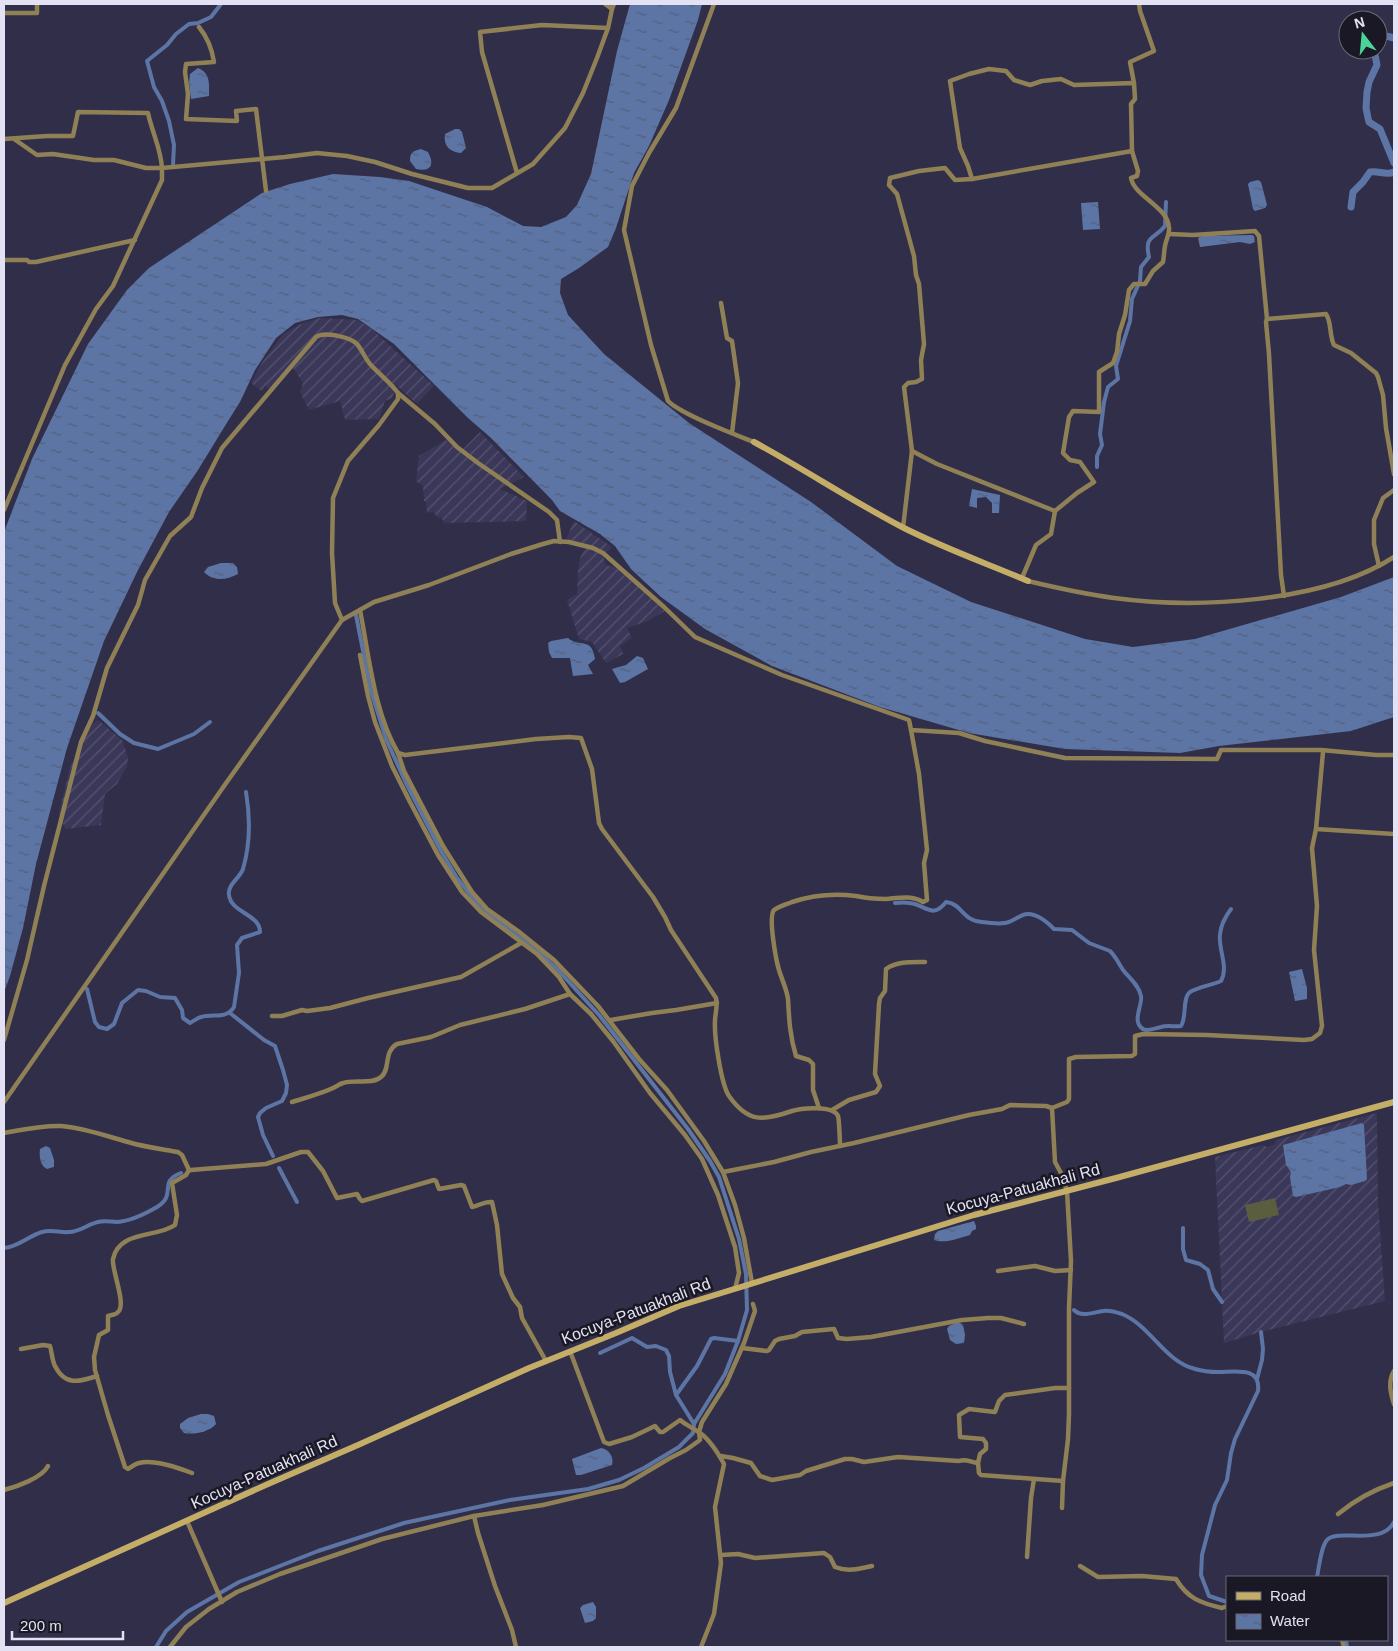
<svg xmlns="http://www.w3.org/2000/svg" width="1398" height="1651" viewBox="0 0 1398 1651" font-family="Arial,sans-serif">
<defs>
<pattern id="industrial-furrows" width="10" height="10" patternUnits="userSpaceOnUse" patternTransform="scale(1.25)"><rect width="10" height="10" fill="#3a3758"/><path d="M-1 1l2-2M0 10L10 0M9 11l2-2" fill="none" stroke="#565471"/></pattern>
<pattern id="water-ripples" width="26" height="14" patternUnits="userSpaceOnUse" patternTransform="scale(1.25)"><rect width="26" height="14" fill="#5d75a5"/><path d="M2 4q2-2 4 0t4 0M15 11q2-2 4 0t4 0" fill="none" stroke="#525f7c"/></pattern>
</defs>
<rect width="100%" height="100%" fill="#312e49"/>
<g fill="url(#industrial-furrows)">
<path d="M320,318L358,320L373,330L434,386L417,404L396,385L391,387L394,393L392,398L385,401L379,419L345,420L340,401L309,410L300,392L303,383L293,368L272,391L265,386L262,391L251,383L261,364L283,334L303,323Z"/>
<path d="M480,432L524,477L500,489L527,501L526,521L444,523L442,518L437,517L434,512L427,513L426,502L424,501L423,486L416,481L419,456L446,440L460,452Z"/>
<path d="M574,521L612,547L603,556L606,565L615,567L665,611L648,621L627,628L632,638L620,646L623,654L606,663L592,642L579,639L567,600L577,594L578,571L580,558L586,546L566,539Z"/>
<path d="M98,720L123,741L128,759L127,766L117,784L105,794L101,825L65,829L59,813L69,771L76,752L93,723Z"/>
<path d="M1377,1113L1378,1202L1385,1301L1261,1332L1224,1343L1215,1157L1263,1145L1267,1147L1275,1144L1276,1140Z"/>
</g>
<path fill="#5a5e3e" d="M1275,1198L1279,1215L1249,1222L1245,1205Z"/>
<g fill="url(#water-ripples)">
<path d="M630,4H702L698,20L669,100L649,146L634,173L616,228L608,247L579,268L561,279L560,293L568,315L604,354L689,423L811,502L897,566L971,602L1085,639L1133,647L1195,639L1341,597L1394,577V717L1351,731L1219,746L1180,753L1065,749L969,733L880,707L772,666L705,629L661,597L631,569L615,546L600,534L560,511L552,500L490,437L468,418L394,344L358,319L342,315L318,317L295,323L276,338L255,370L240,402L228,421L198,470L169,512L138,570L104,641L67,748L36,864L23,928L10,976L4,992V532L32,459L88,344L127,290L149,268L262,193L290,184L333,174L380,177L409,181L487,207L523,226L541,227L566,217L577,205L591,174L617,51Z"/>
<path d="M198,68C211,73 209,85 209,96L191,99L189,83L190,74Z"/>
<path d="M455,129H459L462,132L466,148L461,153C450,152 443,146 445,134Z"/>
<path d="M421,149L428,152C435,165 431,172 416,169L410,161C410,152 413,151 421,149Z"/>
<path d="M1258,180L1261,182L1267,205L1265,208L1255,211L1253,209L1248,184L1250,182Z"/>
<path d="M1098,202L1100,229L1083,230L1081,203Z"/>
<path d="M1252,235L1254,236L1255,242L1250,244L1240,242L1200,247L1198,238L1202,236Z"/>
<path d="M972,489L1000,495L999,513H992V503L986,497L977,498V508L969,506Z"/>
<path d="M221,563H233L237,567L238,574C226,580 214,582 204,572L208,567Z"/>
<path d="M568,638C579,648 592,636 595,659L588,665L593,674L573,676L570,658H552L549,652L548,643L551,641Z"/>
<path d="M637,656L643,658L648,669L625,682L620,683L612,669L626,665Z"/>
<path d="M1302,969L1307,988V999L1295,1001L1289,972Z"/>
<path d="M1362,1123L1364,1125L1367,1179L1365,1181L1351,1185L1346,1184L1340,1187L1296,1197L1293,1196L1290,1177L1291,1172L1286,1165L1283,1145Z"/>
<path d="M46,1146L50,1148L54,1160V1167L47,1169C40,1166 39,1156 40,1149Z"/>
<path d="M974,1221L976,1226V1229L972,1231L970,1235C959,1238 945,1244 934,1240L935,1234L938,1231Z"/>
<path d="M956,1323H960L963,1325L965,1335L964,1343L956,1344L950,1340L947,1329L949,1326Z"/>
<path d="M201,1414H208L214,1416L216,1424C209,1432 194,1435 184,1433L180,1428V1424L188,1418Z"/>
<path d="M601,1448C609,1449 614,1457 612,1465L581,1475H576L572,1459Z"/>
<path d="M593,1602L596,1607V1618L593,1621L585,1623L580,1608L583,1605Z"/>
</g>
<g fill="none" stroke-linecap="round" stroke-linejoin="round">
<g stroke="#5d75a5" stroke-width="4">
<path d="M173,165L174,145L169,121L162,101L154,87L147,61L167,45L176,34L189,24L198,23L211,17L221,4"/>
<path d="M1097,467V456L1102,445L1100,434L1104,402L1108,387L1118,379L1116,366L1130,321L1132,299L1140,281L1141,267L1149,257C1144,235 1154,240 1165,226L1166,202"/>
<path d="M98,713L120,734L134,743L158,749L194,734L210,722"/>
<path d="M895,903C902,902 908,902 915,904C929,909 934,917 946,902C963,904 962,921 982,922C989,923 998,924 1005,923C1012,922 1017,917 1023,915C1034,911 1047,922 1054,929L1072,930L1089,943L1110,951C1116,957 1119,964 1123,970C1129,978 1139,985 1141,996C1143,1005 1131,1021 1143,1029C1148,1032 1156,1028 1161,1027C1167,1025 1175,1027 1181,1026C1187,1017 1182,998 1190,992C1198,987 1212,985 1221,981C1229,966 1218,950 1220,934C1221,924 1225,917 1231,909"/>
<path d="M87,989L95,1022L99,1027L107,1029L114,1024L122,1003L138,990L146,991L160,997L175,998L182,1010L183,1018L190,1023C194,1021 197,1018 201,1017C213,1013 226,1020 234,1007L239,973L237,945L242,938L260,932C260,914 231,913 229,895C227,885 240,878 243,869C250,845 250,816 246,792"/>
<path d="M230,1013L264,1040L275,1046L283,1070L287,1085L286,1093L282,1101L266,1108L260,1113L258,1117L263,1135L273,1156"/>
<path d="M279,1168L297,1202"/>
<path d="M1183,1228V1249L1186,1260L1200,1264L1208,1270L1213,1289L1222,1302"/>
<path d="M4,1248C19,1247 28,1236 42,1232C52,1229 60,1233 69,1232C80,1232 88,1224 98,1222C104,1220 111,1222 117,1222C131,1221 145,1214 157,1207C178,1194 157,1182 181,1173"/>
<path d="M1074,1310C1082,1318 1094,1312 1103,1311C1109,1310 1116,1312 1122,1314C1151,1326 1164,1361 1195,1369C1202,1371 1210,1372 1218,1372C1235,1372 1261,1366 1258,1391L1235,1439L1231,1453L1227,1480L1215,1505L1202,1555L1201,1575L1209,1596L1227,1602"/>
<path d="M600,1353L632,1338L647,1347L656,1346L666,1350L669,1356L670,1372L676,1395L694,1424"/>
<path d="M1257,1379L1262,1360L1263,1349L1261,1332"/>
<path d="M676,1395L697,1366L711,1339L714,1338L738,1341"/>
<path d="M1317,1577C1319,1568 1321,1545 1328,1539C1340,1529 1382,1546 1394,1522"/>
<path d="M1346,1640L1347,1647"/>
<path d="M156,1647L166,1631L187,1612L239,1582L318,1551L404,1523L510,1500L588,1489L619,1480L644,1468L679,1447L693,1433L694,1424L725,1374L738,1341L747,1310L746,1274L739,1239L719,1177L710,1161L688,1129L599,1015L559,971L542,955L479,906L457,878L441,851L406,783L386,739L371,691L356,615"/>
</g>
<g stroke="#5d75a5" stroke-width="7">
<path d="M1378,34L1394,38"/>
<path d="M1374,50L1377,65L1369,82L1367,92L1366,108L1368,118L1369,122L1380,129L1394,163"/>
<path d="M1351,207L1353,192L1363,182L1370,172C1378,170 1386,176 1394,172"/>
</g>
<g stroke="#8f8155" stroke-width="4.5">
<path d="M605,4L612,9"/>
<path d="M714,4L676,108L649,153L632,186L624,230L651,345L668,401C682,415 734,434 754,442"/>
<path d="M4,13H37V4"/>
<path d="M199,27C208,38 212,49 214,62L186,64L185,72L188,94L186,119L237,121L236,111L256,109L266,191"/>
<path d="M1134,83L1130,62L1154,51L1140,11L1139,4"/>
<path d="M4,139L47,136H73L78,112L148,113C152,132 161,149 162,168H146L114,160H94L53,154L37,155L14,139"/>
<path d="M517,173L482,52L480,32L542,25L608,28"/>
<path d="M972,179L968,166L960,148L950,81L969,74L989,69L1006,71L1014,80L1030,85L1042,81L1061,79L1074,85L1134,83L1135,99L1131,104L1132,151L1138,171L1137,176L1131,178C1134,196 1167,206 1169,227C1170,234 1166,239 1165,246C1164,251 1164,257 1163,262L1153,271L1145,284H1134L1129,290L1125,315L1119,334L1117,352L1113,363L1099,372V412L1073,411L1069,417L1063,453L1070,460L1080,462L1094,482L1077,493L1055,511L1051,534L1036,545L1022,578"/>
<path d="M1169,234L1193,235L1255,231L1259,236L1267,319"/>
<path d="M4,260H27L29,262H36L135,240"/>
<path d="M721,303L727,338L732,341L738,383L732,433"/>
<path d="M398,393L435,424L457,447L478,463L549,512L557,520L560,542"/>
<path d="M912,451L937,464L1055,511"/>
<path d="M4,510L65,365L96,309L113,286L162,180V168L285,157L317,153L347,156L375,162L412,174L468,188H492L533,164L565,128L583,93L597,58L608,28L612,9L614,4"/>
<path d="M903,528L912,451L904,387L908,383L916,382L922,379L921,360L924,344L919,284L916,275L914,256L897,194L889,185L890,178L919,171L945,168L955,180L972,179L1132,151"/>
<path d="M1379,566L1374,544V520L1383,498L1394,490"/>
<path d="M1028,581C1057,588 1085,594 1114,598C1196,609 1323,603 1394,557"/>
<path d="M1284,596L1281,575L1269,354L1266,322L1267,319L1326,314C1332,323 1329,335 1334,345L1351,353L1376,373L1378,377L1383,395L1386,428L1394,474"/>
<path d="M360,610C369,656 374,712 398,753L405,755L536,739L569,737L581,738L592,769L599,823L602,829L653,897L665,917L671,930L716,998C718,1007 715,1013 715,1021C714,1036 721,1084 729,1096C748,1123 763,1121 792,1111C801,1108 833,1105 838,1116C839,1118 840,1142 840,1146"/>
<path d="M360,655L368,696L375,722L392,766L410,802L438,855L462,892L481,912L537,954L559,977L570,994L591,1014L613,1041L650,1093L685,1135L702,1159L718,1195L735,1247L739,1273L735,1289"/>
<path d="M1323,752L1316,829L1394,834"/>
<path d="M398,753L404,771L443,846L472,892L487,909L518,931L554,960L598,1006L639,1059L667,1090L704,1141L723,1172L735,1205L744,1238L752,1283"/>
<path d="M272,1016H282L302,1010L307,1011L330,1008L368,998L461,977L521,943"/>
<path d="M611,1020L652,1013L676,1010L717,1003"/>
<path d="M4,1040L27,960L44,886L81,742L93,716L107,668L138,605L145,580L170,536L191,517L202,488L222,448L316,337C324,331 350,337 357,344C362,350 365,358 370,364C379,374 390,382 398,393V399L379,425L348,461L333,498L332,553L335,603L342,620"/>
<path d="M4,1102L224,786L342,620L374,602L429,585L511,554L543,544L554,541L569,542L593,548L603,553L664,607L695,637L782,675L909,720L911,730L959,733L985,741L1065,758L1217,759L1221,750H1321L1376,755H1394"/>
<path d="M292,1102C305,1098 320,1094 333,1088C336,1087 339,1084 343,1083C354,1079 372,1085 381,1077C391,1069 383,1052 397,1044L431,1037L460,1025L525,1009L570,994"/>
<path d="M819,1108L813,1090V1064L809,1060L796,1056C790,1037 789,1019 788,999C787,990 782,980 779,970C776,960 768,917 774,910C779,906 787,904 792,902C813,895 833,893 856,896C865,898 877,899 886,899C899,898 911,895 923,902L927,900L924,863L927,850L919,774L911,730"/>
<path d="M832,1110L849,1100L876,1092L880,1086L875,1074L879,1004L880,998L885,991L886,969C897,961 912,962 925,962"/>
<path d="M4,1133C22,1130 42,1125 61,1126C85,1128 106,1136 128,1142C144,1147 161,1149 178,1152L182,1155L189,1170H191L266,1164L301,1152H308L323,1171L337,1198L357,1194L360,1199L362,1201L434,1180L436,1181L439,1189L461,1185L464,1186L472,1207C479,1206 484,1201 492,1202L497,1225L502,1274L513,1298L520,1307L522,1318L546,1361"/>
<path d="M189,1170L186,1175L172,1183L177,1215L175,1225C157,1238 119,1230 113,1259C111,1268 127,1305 118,1312C116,1315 111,1315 108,1316V1330L99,1335L94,1357L95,1370L108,1415L125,1467L128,1469C131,1467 135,1464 139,1463C153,1459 179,1468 192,1473"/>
<path d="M723,1172L774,1162L811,1152L854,1143L969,1115L1002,1109L1010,1105L1046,1106L1052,1108"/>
<path d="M998,1271L1035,1266L1055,1271L1071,1270"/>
<path d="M742,1348L767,1351L769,1350L775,1341L779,1339L795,1336L802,1332L834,1329L838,1338L847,1339L871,1337L962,1320L988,1318H1001L1024,1324"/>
<path d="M21,1349L43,1345L50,1346C52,1353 52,1360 55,1366C65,1386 79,1382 97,1376"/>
<path d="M570,1351L604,1442L609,1444L632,1437L655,1426L660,1432H663L680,1420C686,1425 691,1427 697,1431C708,1437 718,1453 724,1464L715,1507L721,1563L714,1614L701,1647"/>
<path d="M1394,1371C1388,1381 1390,1392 1394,1404"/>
<path d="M721,1456L733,1458L751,1463L760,1476L772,1480L800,1475L806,1471L845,1459H852L864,1462L898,1457L959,1461C967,1458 971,1463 978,1463L979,1473L981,1475L1063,1481"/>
<path d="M978,1463L980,1454L986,1449V1443L983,1439L960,1437L959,1415L969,1409L995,1412L999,1401L1005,1395L1055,1388H1069"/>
<path d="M4,1490C16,1487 42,1478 48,1466"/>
<path d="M1062,1508L1063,1481L1068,1439L1069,1414V1308L1071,1261L1067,1191L1061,1173L1055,1162L1052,1108L1067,1102L1069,1099V1059L1076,1057L1132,1056L1135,1054V1036L1143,1034L1207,1035L1304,1040L1312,1039L1320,1033L1322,1026L1314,950L1317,906L1312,848L1316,829"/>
<path d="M1338,1514C1355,1500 1373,1490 1394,1483"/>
<path d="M474,1516L478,1533L495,1586L512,1630L516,1647"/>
<path d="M187,1521L222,1602"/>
<path d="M721,1555L738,1554L755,1558L824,1553L830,1557L835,1567C847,1572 859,1569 872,1566"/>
<path d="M1027,1557L1031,1498L1034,1479"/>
<path d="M1080,1566L1098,1577L1142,1576L1176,1579C1188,1599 1201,1603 1222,1608L1227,1606"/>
<path d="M1342,1640L1344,1647"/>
<path d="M170,1647L186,1627L209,1609L237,1592L280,1574L382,1539L474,1516L543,1505L623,1486L670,1458L686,1450L700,1440L699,1432L702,1422L726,1384L744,1343L755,1311L753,1304"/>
</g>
<g stroke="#c4ad66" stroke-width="6">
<path d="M754,442C804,469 852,501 902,527C943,548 986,563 1028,581"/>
<path d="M4,1603L268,1484L358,1445L529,1368L616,1333L679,1306L974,1215L1116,1178L1394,1102"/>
</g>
</g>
<g text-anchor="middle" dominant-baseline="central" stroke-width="5" stroke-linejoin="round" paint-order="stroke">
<g font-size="16" fill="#e3e2f4" stroke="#191824">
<text transform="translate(1023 1189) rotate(-15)">Kocuya-Patuakhali Rd</text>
<text transform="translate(636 1311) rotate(-21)">Kocuya-Patuakhali Rd</text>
<text transform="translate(264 1472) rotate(-24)">Kocuya-Patuakhali Rd</text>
</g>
</g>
<rect width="1398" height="1651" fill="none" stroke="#e3e2f4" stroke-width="10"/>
<rect x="1226" y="1576" width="162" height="65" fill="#191824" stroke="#6a6977"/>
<rect x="1236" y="1592" width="25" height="8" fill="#c4ad66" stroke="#6a6977"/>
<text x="1270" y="1601" font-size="15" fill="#e3e2f4">Road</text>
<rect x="1236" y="1614" width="25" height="15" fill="url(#water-ripples)" stroke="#6a6977"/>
<text x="1270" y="1626" font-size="15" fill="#e3e2f4">Water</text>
<g transform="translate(1363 35) rotate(344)"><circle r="24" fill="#191824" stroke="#6a6977"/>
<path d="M0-4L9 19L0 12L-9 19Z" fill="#4dd39a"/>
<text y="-8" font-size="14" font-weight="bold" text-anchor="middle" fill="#e3e2f4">N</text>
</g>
<path d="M12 1631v8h111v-8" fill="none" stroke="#e3e2f4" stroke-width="2.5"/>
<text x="20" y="1631" font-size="15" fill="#e3e2f4" stroke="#191824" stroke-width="4" paint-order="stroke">200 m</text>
</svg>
